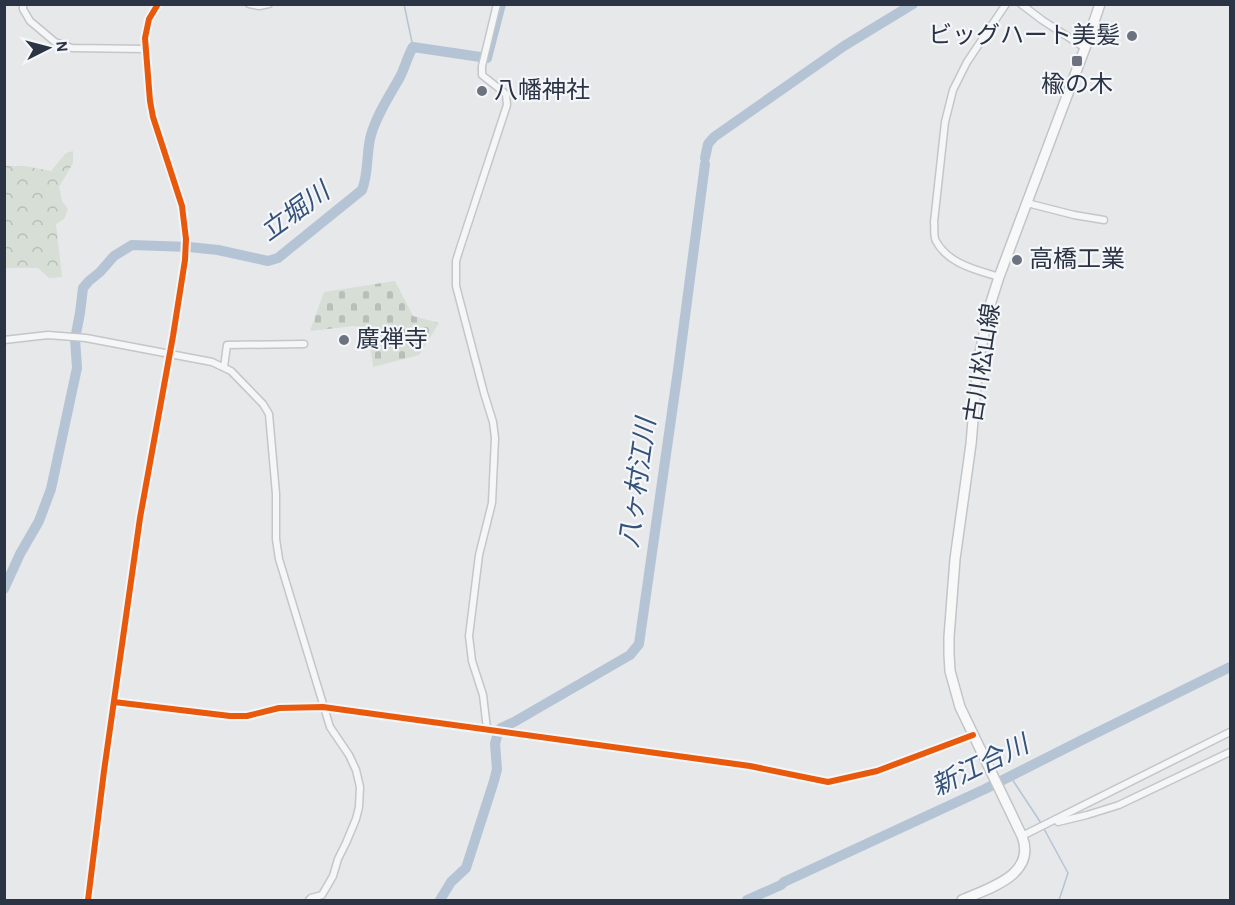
<svg xmlns="http://www.w3.org/2000/svg" width="1235" height="905" viewBox="0 0 1235 905" font-family="'Alegreya Sans','Noto Sans JP',sans-serif">
<defs>
<pattern id="forest-crowns" width="20" height="18" patternUnits="userSpaceOnUse" patternTransform="scale(1.5)"><rect width="20" height="18" fill="#d6ded6"/><path d="M2 6a3 3 0 1 1 6 0M12 15a3 3 0 1 1 6 0" fill="none" stroke="#b8bfb9"/></pattern>
<pattern id="cemetery-stones" width="16" height="16" patternUnits="userSpaceOnUse" patternTransform="scale(1.5)"><rect width="16" height="16" fill="#d6ded6"/><path d="M2 7V4a2 2 0 0 1 4 0v3zM10 15v-3a2 2 0 0 1 4 0v3z" fill="#b8bfb9"/></pattern>
</defs>
<rect width="100%" height="100%" fill="#e6e8ea"/>
<path fill="url(#forest-crowns)" d="M73,151V163L59,187L62,201L68,209L64,219L56,224L62,277L49,278L38,268H5V163L7,166H25L51,171L66,153Z"/>
<path fill="url(#cemetery-stones)" d="M395,281L413,316L439,323L419,355L373,367L368,328L354,326L310,331L324,292Z"/>
<g fill="none" stroke-linecap="round" stroke-linejoin="round">
<g stroke="#b4c4d5" stroke-width="1.5">
<path d="M404,4L413,47"/>
<path d="M1010,776L1041,823"/>
<path d="M1043,827L1068,873L1059,900"/>
</g>
<g stroke="#b4c4d5" stroke-width="10">
<path d="M705,158L708,144L714,137L844,46L913,4"/>
<path d="M4,589L20,554L39,521L51,489L77,368L75,339L80,313L83,288L89,281L100,272L114,256L132,245L189,247L218,250L268,261L278,258L362,190C369,173 366,152 371,135C377,114 390,95 400,77C405,67 408,55 413,47L487,58L501,4"/>
<path d="M499,731L501,728L514,722L630,655L639,644L678,370L705,164"/>
<path d="M440,900L451,882L466,868L494,781L497,769L495,744L497,736"/>
<path d="M747,900L781,885L784,882L985,789L1082,740L1230,667"/>
</g>
<g stroke="#c4c6c8" stroke-width="9">
<g id="minor">
<path d="M23,4V9L30,21L55,42L72,48L146,49"/>
<path d="M158,4L149,19L145,38L150,101L153,117L165,155"/>
<path d="M249,4L259,6L269,4"/>
<path d="M1021,4L1042,20L1085,48"/>
<path d="M1027,203L1074,215L1104,220"/>
<path d="M999,277C977,270 948,264 936,241C933,236 935,228 934,222L945,122L953,90L967,62L1006,4"/>
<path d="M4,340L48,335L86,338L212,362L231,371L263,404L269,414L276,494V539L279,559L330,727L349,755L356,770L360,787L359,807L356,819L346,843L338,859L333,876L322,895L311,898L309,900"/>
<path d="M224,367L227,345L304,344"/>
<path d="M114,702L230,716H247L279,708L323,707L750,766L828,782L877,771L973,735"/>
<path d="M487,729L483,695L472,661L469,636L479,555L492,503L495,438L493,422L484,393L456,286V261L460,248L507,105L506,94L482,75V66L497,4"/>
<path d="M1058,822L1087,815L1119,805L1230,752"/>
<path d="M1022,836L1230,732"/>
<path d="M88,900L104,771L140,518L173,336L185,260L186,239L182,206L167,161"/>
</g>
</g>
<g stroke="#c2c5c8" stroke-width="12">
<path id="primary" d="M962,900C989,888 1037,875 1022,836L960,707L950,671L949,654V637L955,559L971,444L978,362L991,302L999,277L1085,48L1100,4"/>
</g>
<use href="#minor" stroke="#f5f6f7" stroke-width="6"/>
<use href="#primary" stroke="#f8f8f8" stroke-width="9"/>
<g stroke="#f4f6f9" stroke-width="10">
<g id="cycleway">
<path d="M114,702L230,716H247L279,708L323,707L750,766L828,782L877,771L973,735"/>
<path d="M88,900L104,771L140,518L173,336L185,260L186,239L182,206L153,117L150,101L145,38L149,19L158,4"/>
</g>
</g>
<use href="#cycleway" stroke="#e8590c" stroke-width="6"/>
</g>
<g fill="#6c737f" stroke="#f4f6f9" stroke-width="2">
<circle cx="1132" cy="36" r="6"/>
<rect x="1071" y="55" width="12" height="12" rx="3"/>
<circle cx="482" cy="91" r="6"/>
<circle cx="1017" cy="260" r="6"/>
<circle cx="344" cy="340" r="6"/>
</g>
<g text-anchor="middle" dominant-baseline="central" stroke-width="4.5" stroke-linejoin="round" paint-order="stroke">
<g font-size="24" fill="#2b3445" stroke="#f4f6f9" text-anchor="start">
<text x="1120" y="36" text-anchor="end">ビッグハート美髪</text>
<text x="1077" y="85" text-anchor="middle">楡の木</text>
<text x="494" y="91">八幡神社</text>
<text x="1029" y="260">高橋工業</text>
<text x="356" y="340">廣禅寺</text>
</g>
<g font-size="24" fill="#2b3445" stroke="#f4f6f9">
<text transform="translate(983 363) rotate(-81)">古川松山線</text>
</g>
<g font-size="26" font-style="italic" fill="#34527a" stroke="#f4f6f9">
<text transform="translate(295 212) rotate(-36)">立堀川</text>
<text transform="translate(638 483) rotate(-82)">八ヶ村江川</text>
<text transform="translate(980 766) rotate(-26)">新江合川</text>
</g>
</g>
<rect width="1235" height="905" fill="none" stroke="#2b3445" stroke-width="12"/>
<g transform="translate(48 48) rotate(84)" stroke="#f4f6f9" stroke-width="4.5" paint-order="stroke">
<path d="M0-4.5L10 22L0 15L-10 22Z" fill="#2b3445"/>
<text y="-9" font-size="16" font-weight="bold" text-anchor="middle" fill="#2b3445">N</text>
</g>
</svg>
